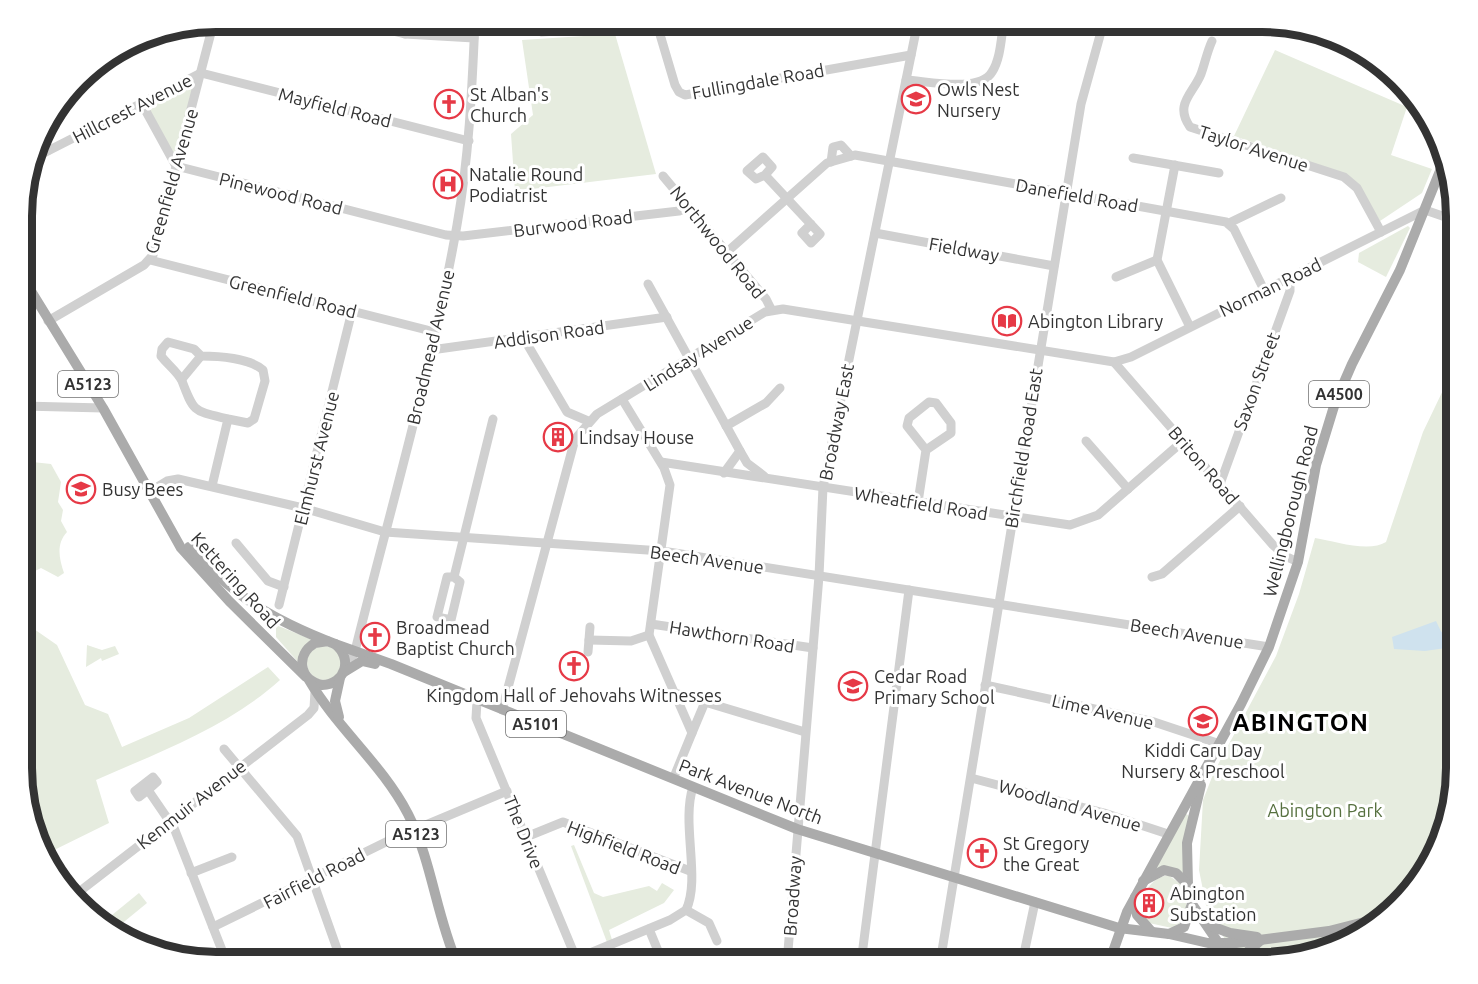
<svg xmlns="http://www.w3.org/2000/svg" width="1478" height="984" viewBox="0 0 1478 984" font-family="Ubuntu,sans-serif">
<rect width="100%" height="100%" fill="#fff"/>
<g fill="#e6ecdf">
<path d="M615,34L656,174L515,191L511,134L533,115L522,40Z"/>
<path d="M1275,50L1407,107L1391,155L1432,169L1422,193L1380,221L1361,190L1336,171L1234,136Z"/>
<path d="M201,73L176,166L142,104Z"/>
<path d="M1408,226L1410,228L1386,277L1358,262L1359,253Z"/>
<path d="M1457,361V781L1424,877L1359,937L1275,963H1245L1212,923L1214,916L1206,905L1199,870L1203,800L1214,772L1276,656L1299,594L1315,538C1334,541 1369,553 1386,542L1423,432Z"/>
<path d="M23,461L51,464L61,482L58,502L63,510L61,521L67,532C56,544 59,558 64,573L58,577L41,568L23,577Z"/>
<path d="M23,601L34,629L57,645L85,705L108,714L122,747L189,718L268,667L280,680C228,727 159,752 96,780L109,823L44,855L23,793Z"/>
<path d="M276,625L313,640L298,662L276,637Z"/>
<path d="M87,645L102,650L115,646L119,654L102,661L101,658L86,667Z"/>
<circle cx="324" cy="663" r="17"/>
<path d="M1185,813L1189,816L1185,874L1154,870Z"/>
<path d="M574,845L594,893L603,897L649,886L657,891L662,883L674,890L664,903L609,930L613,943L608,945L571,846Z"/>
<path d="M1168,875L1181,884L1187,907L1182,922L1172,928L1149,923C1136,906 1145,879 1168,875Z"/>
<path d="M139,893L147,903L114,930L118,935L101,924Z"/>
</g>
<path fill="#cfe2ee" d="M1436,621L1447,644L1446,648L1425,651L1394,649L1392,637Z"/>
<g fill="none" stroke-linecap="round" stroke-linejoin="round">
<path stroke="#cfe2ee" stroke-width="2" d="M1442,633L1457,626"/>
<g stroke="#d0d0d0" stroke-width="9">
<path d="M352,21L405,34L474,38"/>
<path d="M656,21L675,85L679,92L685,95L911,55"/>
<path d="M541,32L557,31"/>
<path d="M405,34V21"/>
<path d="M1212,41C1207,52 1205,63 1201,74C1193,94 1174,104 1190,127L1344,177L1357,188L1381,232"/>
<path d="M906,80C927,81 980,93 992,72C1001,58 1001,37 1004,21"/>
<path d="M142,104L176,166L446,235L463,236L679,211L689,207"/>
<path d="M40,133L49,150"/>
<path d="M1133,158L1219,173"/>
<path d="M32,159L201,73L469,141"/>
<path d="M831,162L833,147L841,145L851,156"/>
<path d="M1175,165L1157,260L1190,327"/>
<path d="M765,175L772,167L763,157L747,171L756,179L765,175L820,234L811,243L802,233L811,224"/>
<path d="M663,176L766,299L771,309"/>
<path d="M1229,223L1281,198"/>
<path d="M875,233L1054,266"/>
<path d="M727,252L827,163L855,155L1226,222L1234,229L1264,290"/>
<path d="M150,260L435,332"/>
<path d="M1116,277L1157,260"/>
<path d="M648,284L740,451L747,463L764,476"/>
<path d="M48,321L144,265L153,255L214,21"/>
<path d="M523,337L567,412L588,421"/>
<path d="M431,350L667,317"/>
<path d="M1114,362L1273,545L1285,556L1298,562"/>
<path d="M182,379L201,356"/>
<path d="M622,399L664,468L670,485L649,635L692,733L674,777"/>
<path d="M23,406L103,408"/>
<path d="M726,426L766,403L780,388"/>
<path d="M1086,441L1128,489"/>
<path d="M661,462L1070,525L1098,515L1183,441"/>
<path d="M724,473L740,451"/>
<path d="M1220,484L1290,291V277"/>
<path d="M212,486L228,419C194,411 194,413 182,381C178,372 167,364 161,356L162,349L168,342L194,349L201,356C218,356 250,358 263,370L265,381L254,419L248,423L228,419"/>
<path d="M149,492L167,481L178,479L303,508L385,532L662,551L1269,647"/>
<path d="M918,502L926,450L907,426L909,418L929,402L936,403L951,423V433L926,450"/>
<path d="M236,543L268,581L284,587"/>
<path d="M454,577H447L437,617L451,620L460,582L454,577L493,419"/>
<path d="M1152,577L1162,574L1240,506"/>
<path d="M279,605L352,311"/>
<path d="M651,624L813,648"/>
<path d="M589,640L631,641L649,635"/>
<path d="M588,652L590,627"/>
<path d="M348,667L355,651C390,510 432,368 457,225C469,158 472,89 475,21"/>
<path d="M985,685L1154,722L1220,744"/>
<path d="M675,693L805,732"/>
<path d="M477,701L476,718L578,963"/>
<path d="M502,710L575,439L597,414L765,312L783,309L1114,362L1131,357L1425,210L1457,221"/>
<path d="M692,733L705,702"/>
<path d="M224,749L297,836L342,963"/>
<path d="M971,778L1104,813L1168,834"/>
<path d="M148,790L157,782L153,777L135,791L139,797L148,790L174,828L227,963"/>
<path d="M526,837L563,822L690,871"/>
<path d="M191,873L232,857"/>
<path d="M75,895L308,715L314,708L315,691"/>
<path d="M686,910L709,923L717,941"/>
<path d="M213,927L390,840L507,791"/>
<path d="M649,929L663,963"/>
<path d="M269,963L275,961"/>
<path d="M566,963L670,920L686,910C701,879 681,823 693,787"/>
<path d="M787,963L819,576L823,487L918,21"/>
<path d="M861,963L909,590"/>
<path d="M940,963L1081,104L1104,21"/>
<path d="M1022,963L1035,902"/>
</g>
<g stroke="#ababab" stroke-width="10">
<path d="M23,278L103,408L181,548L229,601L306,677"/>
<path d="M189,547C237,598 270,619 335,644C353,658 346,684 322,685C299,680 295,655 315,643L328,641"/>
<path d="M335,644L391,664L797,829L1119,928L1169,934L1208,943H1236L1329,931L1380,918"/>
<path d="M344,672L362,661L375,664"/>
<path d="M309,680C337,728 382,764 408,814C432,861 436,915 457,963"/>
<path d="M339,717L335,701L340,678"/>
<path d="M1201,785L1187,843L1188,885L1192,904L1232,963"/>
<path d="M1143,881L1164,870L1176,873L1188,885"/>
<path d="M1135,897L1137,915L1151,931"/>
<path d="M1208,925L1230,933L1257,937"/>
<path d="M1169,934L1184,927L1192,904"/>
<path d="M1109,963L1127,912L1241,704L1269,647L1298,562L1316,465L1335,403L1352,364L1400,270L1444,161"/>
<path d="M1242,963L1246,953L1260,941"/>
</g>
</g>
<defs>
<g id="school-ring" transform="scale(1.5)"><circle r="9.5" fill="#fff" stroke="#e63946" stroke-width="1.5"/><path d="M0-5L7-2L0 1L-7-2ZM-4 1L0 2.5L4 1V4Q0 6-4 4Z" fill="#e63946"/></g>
<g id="church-ring" transform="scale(1.5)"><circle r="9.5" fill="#fff" stroke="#e63946" stroke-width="1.5"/><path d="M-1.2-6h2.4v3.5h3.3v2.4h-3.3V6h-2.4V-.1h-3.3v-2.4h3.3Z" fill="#e63946"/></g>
<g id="hospital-ring" transform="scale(1.5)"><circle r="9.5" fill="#fff" stroke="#e63946" stroke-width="1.5"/><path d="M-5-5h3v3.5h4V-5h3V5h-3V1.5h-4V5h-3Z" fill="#e63946"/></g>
<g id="library-ring" transform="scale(1.5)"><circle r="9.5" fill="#fff" stroke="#e63946" stroke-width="1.5"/><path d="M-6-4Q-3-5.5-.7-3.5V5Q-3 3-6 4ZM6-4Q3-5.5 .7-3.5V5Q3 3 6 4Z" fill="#e63946"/></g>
<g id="building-ring" transform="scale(1.5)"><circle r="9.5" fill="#fff" stroke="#e63946" stroke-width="1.5"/><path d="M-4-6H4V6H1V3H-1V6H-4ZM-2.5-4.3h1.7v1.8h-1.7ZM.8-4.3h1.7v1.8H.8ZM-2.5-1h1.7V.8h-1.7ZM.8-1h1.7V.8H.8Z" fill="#e63946"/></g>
</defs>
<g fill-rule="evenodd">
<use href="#school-ring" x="916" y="99"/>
<use href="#church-ring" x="449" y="104"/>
<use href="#hospital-ring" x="448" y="184"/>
<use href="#library-ring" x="1007" y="321"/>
<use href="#building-ring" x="558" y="437"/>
<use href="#school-ring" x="81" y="489"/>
<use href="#church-ring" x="375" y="637"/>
<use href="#church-ring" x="574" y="666"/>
<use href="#school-ring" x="853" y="686"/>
<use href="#school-ring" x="1203" y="721"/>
<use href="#church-ring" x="982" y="853"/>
<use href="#building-ring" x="1149" y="903"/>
</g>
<g text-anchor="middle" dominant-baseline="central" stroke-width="6" stroke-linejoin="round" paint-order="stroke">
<g fill="#fff" stroke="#707070" stroke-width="1.5">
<rect x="58" y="371" width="60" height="26" rx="4.5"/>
<rect x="1309" y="381" width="60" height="26" rx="4.5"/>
<rect x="506" y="711" width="60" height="26" rx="4.5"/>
<rect x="386" y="821" width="60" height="26" rx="4.5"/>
</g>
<g font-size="16" font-weight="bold" fill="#333">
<text x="88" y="384">A5123</text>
<text x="1339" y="394">A4500</text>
<text x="536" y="724">A5101</text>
<text x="416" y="834">A5123</text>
</g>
<g font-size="18" fill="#333" stroke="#fff">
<text transform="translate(758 81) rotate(-10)">Fullingdale Road</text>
<text transform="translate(335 107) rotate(14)">Mayfield Road</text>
<text transform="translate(132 108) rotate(-27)">Hillcrest Avenue</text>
<text transform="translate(1254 148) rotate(18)">Taylor Avenue</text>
<text transform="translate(171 181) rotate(-74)">Greenfield Avenue</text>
<text transform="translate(281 193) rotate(14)">Pinewood Road</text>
<text transform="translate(1077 195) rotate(10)">Danefield Road</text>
<text transform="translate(573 223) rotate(-7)">Burwood Road</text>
<text transform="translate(718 242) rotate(51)">Northwood Road</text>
<text transform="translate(964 249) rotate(10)">Fieldway</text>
<text transform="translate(1270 287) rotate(-26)">Norman Road</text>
<text transform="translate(293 296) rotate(14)">Greenfield Road</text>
<text transform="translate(549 334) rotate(-8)">Addison Road</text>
<text transform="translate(430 347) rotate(-77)">Broadmead Avenue</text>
<text transform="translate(698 353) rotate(-32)">Lindsay Avenue</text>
<text transform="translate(1256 381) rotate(-70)">Saxon Street</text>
<text transform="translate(836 422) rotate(-79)">Broadway East</text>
<text transform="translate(1023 448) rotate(-81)">Birchfield Road East</text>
<text transform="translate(316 458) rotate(-76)">Elmhurst Avenue</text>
<text transform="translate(1204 465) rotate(49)">Briton Road</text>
<text transform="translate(921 503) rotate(9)">Wheatfield Road</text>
<text transform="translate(1290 511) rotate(-76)">Wellingborough Road</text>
<text transform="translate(707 559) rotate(8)">Beech Avenue</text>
<text transform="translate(236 580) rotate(48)">Kettering Road</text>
<text transform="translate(1187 633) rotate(9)">Beech Avenue</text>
<text transform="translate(732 636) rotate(9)">Hawthorn Road</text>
<text transform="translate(1103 711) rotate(13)">Lime Avenue</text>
<text transform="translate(751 791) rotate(21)">Park Avenue North</text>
<text transform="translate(191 804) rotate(-38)">Kenmuir Avenue</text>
<text transform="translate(1070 805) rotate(16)">Woodland Avenue</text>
<text transform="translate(524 832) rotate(68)">The Drive</text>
<text transform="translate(624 847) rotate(21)">Highfield Road</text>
<text transform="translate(314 878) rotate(-27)">Fairfield Road</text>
<text transform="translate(792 896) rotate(-86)">Broadway</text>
</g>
<g font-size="18" fill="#333" stroke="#fff" text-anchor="start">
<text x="937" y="89">Owls Nest<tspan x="937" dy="21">Nursery</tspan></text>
<text x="470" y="94">St Alban's<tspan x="470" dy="21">Church</tspan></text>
<text x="469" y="174">Natalie Round<tspan x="469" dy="21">Podiatrist</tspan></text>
<text x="1028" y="321">Abington Library</text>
<text x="579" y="437">Lindsay House</text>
<text x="102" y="489">Busy Bees</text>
<text x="396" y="627">Broadmead<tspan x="396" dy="21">Baptist Church</tspan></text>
<text x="874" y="676">Cedar Road<tspan x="874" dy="21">Primary School</tspan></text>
<text x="574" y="695" text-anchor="middle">Kingdom Hall of Jehovahs Witnesses</text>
<text x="1203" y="750" text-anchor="middle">Kiddi Caru Day<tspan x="1203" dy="21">Nursery &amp; Preschool</tspan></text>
<text x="1003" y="843">St Gregory<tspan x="1003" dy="21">the Great</tspan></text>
<text x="1170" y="893">Abington<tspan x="1170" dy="21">Substation</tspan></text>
</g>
<g font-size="18" fill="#56703f" stroke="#fff">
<text x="1325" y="810">Abington Park</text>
</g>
<g font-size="24" font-weight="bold" letter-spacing="1.5" fill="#000" stroke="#fff">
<text x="1301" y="722">ABINGTON</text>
</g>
</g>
<path d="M0 0H1478V984H0ZM216 32H1262A184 184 0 0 1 1446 216V768A184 184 0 0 1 1262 952H216A184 184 0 0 1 32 768V216A184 184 0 0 1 216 32Z" fill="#fff" fill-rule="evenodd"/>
<path fill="none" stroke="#333" stroke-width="8" d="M216 32H1262A184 184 0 0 1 1446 216V768A184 184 0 0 1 1262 952H216A184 184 0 0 1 32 768V216A184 184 0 0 1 216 32Z"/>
</svg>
